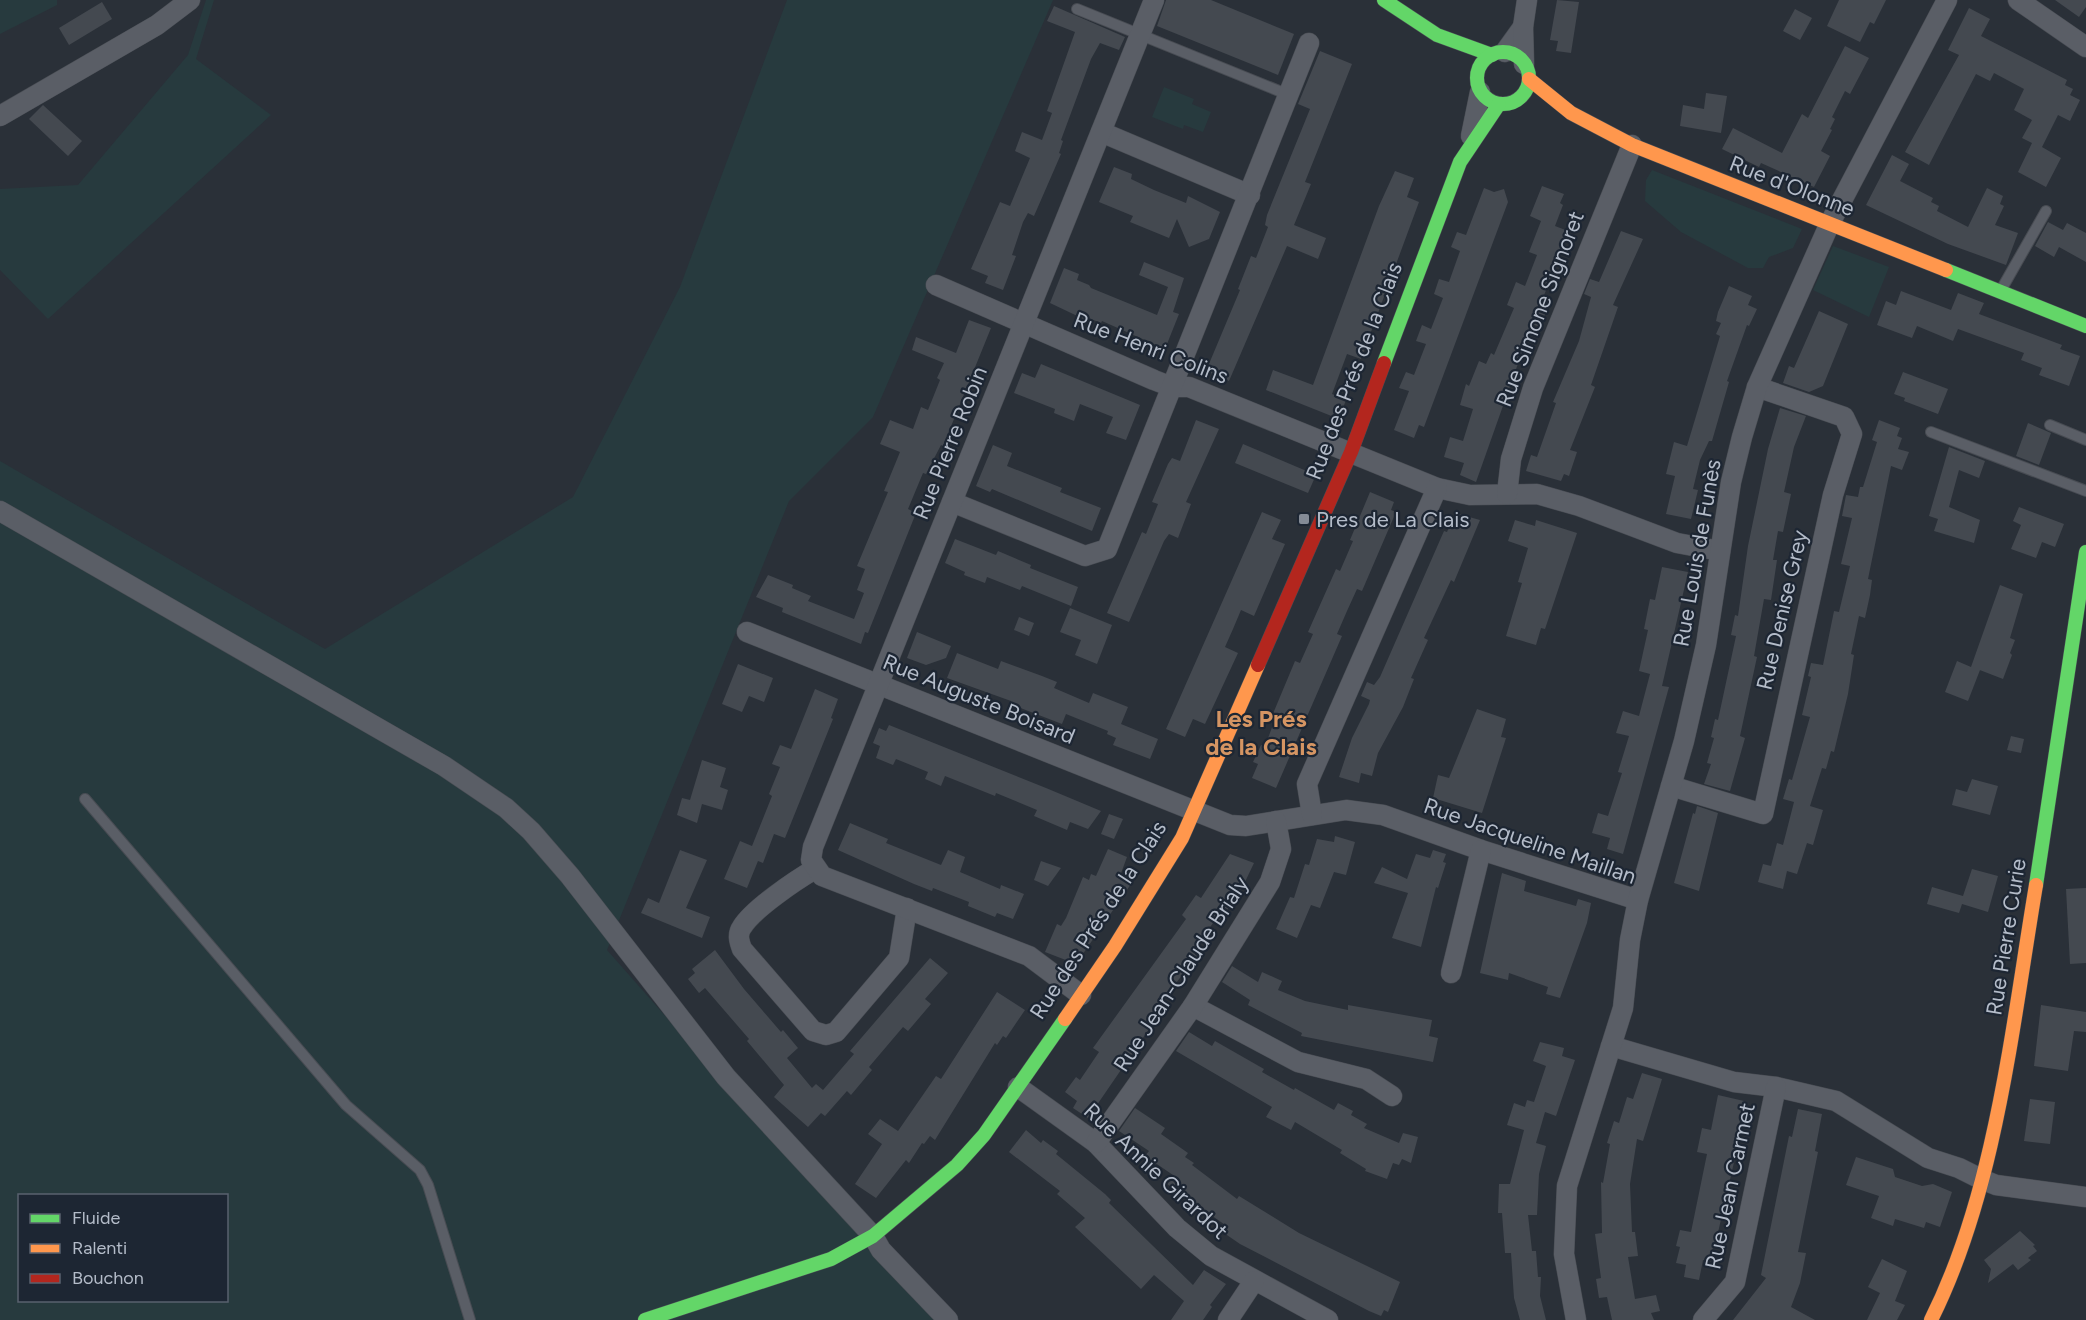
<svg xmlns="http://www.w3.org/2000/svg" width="2086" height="1320" viewBox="0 0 2086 1320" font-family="Figtree,sans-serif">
<rect width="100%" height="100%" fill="#2a3038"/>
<g fill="#273a3e" fill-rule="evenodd">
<path d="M0,0H57V5L0,34Z"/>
<path d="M206,0H214L196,59L271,115L48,319L0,270V189L78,185L188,55Z"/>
<path d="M787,0H1053L873,417L789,501L607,950L871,1249L939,1320H0V461L325,649L573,497L680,287ZM20,1196H226V1300H20Z"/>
<path d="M1164,87L1194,99L1192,104L1211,112L1203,132L1184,125L1183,129L1152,117Z"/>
<path d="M1652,170L1802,229L1793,248L1769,257L1763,268H1748L1681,232L1645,201L1646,180Z"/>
<path d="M1833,246L1889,267L1869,317L1813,290Z"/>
</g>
<g fill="#444950">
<path d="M1166,0H1211L1294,34L1278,75L1157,26Z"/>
<path d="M1557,0L1579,2L1571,53L1556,51L1558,41L1550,40Z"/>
<path d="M1839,0H1886L1874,24L1870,22L1860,42L1827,26Z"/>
<path d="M2055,0H2086V7L2079,17Z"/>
<path d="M102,2L112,19L69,45L59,28Z"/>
<path d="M1054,6L1125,37L1119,50L1100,43L1091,59L1061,140L1063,141L1059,153L1061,154L1034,216L1028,213L1023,222L1012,255L1016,256L1003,290L985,283L988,276L971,269L1000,202L1010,206L1030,158L1015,151L1022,132L1042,140L1052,113L1047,111L1075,32L1047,21Z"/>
<path d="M1969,8L1990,19L1981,36L2067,80L2065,85L2073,89L2070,95L2080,100L2070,121L2058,115L2042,147L2061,158L2046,187L2018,172L2032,143L2022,138L2032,120L2014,110L2024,89L1994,73L1990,81L1976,74L1929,165L1905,152L1959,55L1948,50Z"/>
<path d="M1795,9L1812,18L1800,40L1783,31Z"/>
<path d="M1845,46L1869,58L1850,94L1845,91L1832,117L1835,119L1830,129L1832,130L1821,151L1830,156L1814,187L1761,163L1759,167L1722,149L1733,128L1782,153L1802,114L1808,118Z"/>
<path d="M1320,51L1352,64L1305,182L1311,184L1294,225L1326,238L1318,259L1287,246L1229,381L1206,371L1240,290L1238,289L1251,256L1256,258L1268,227L1265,225L1267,215L1310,109L1298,104Z"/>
<path d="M1706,93L1727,96L1721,133L1680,126L1683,105L1704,109Z"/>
<path d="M43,105L82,141L68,156L29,119Z"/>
<path d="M1892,155L1909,164L1900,181L1933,198L1931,202L1939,206L1937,211L1968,227L1987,188L2003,196L2000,204L2004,206L1995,225L2018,233L2006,265L1948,244L1866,205Z"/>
<path d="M1114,167L1132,174L1131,179L1154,190L1186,203L1188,196L1220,212L1209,239L1189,247L1177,219L1169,238L1130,222L1133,216L1099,202Z"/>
<path d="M1395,171L1414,178L1407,197L1419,202L1361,359L1347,354L1332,394L1346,400L1339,419L1266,390L1273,370L1313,385L1379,206Z"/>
<path d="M1542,186L1564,194L1560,203L1563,205L1555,226L1568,231L1539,309L1546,312L1540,327L1532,324L1476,482L1460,475L1464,463L1444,457L1450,437L1463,441L1473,409L1460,405L1466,384L1469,386L1479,361L1486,364L1491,353L1494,355L1514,308L1507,305L1516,282L1525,286L1537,255L1529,252L1541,221L1530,216Z"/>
<path d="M1484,188L1494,192L1504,189L1508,202L1424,427L1419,425L1414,438L1394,430L1409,391L1399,388L1406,372L1414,375L1426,344L1416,341L1422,325L1431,329L1443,298L1434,294L1439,279L1449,282L1460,251L1451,247L1457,232L1466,235Z"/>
<path d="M2048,222L2063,230L2067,223L2086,233V262L2059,247L2054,257L2035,246Z"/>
<path d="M1621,231L1643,239L1613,305L1618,307L1591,385L1595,387L1570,450L1577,452L1569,476L1564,474L1561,481L1526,471L1531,455L1537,457L1556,403L1553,402L1579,341L1591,297L1584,294L1590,279L1599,282Z"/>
<path d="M1144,262L1184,278L1173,312L1179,314L1165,349L1102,321L1101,323L1091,319L1090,322L1050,303L1064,268L1079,274L1077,280L1089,285L1091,288L1157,315L1168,287L1139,275Z"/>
<path d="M1729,286L1752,296L1748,305L1757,309L1749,326L1747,325L1727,381L1729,382L1712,441H1709L1700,460L1693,489L1698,490L1691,519L1666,514L1675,476L1666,474L1674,442L1687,446L1720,336L1716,334L1721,323L1716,321L1718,312Z"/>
<path d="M1901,291L1951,310L1958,293L1984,303L1979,314L2062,345L2060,349L2080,356L2069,386L2039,375L2042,368L2021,360L2024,353L1958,329L1953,341L1917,326L1912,338L1877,325L1886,301L1896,305Z"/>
<path d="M1819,311L1848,324L1823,386L1809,392L1783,383L1789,366L1794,368Z"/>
<path d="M969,320L991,328L943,446L941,445L926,474L923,473L908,509L916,513L868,633L865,632L861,644L782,612L783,608L756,597L768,575L793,585L792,588L811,596L808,601L854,619L864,593L857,590L865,569L857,566L888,492L884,491L900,452L880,444L890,420L913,429L921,407L928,410L940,380L937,378L944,363L912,350L916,337L956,353Z"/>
<path d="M1041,364L1140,405L1126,440L1106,433L1113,417L1080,404L1074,421L1054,413L1055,409L1014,393L1022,373L1035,378Z"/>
<path d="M1903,372L1948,389L1938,414L1904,401L1905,398L1894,394Z"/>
<path d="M1780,408L1806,416L1794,447L1784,492L1791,494L1783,532L1778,531L1773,560H1777L1771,600L1764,599L1754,656L1757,657L1740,736L1745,738L1730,791L1704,784L1711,764L1707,763L1714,738L1711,737L1715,719L1718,720L1736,636L1731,635L1735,615L1738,616L1748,546L1768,449Z"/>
<path d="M1196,420L1219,429L1186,502L1191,504L1178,538L1169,534L1164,541L1129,622L1107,613L1142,532L1146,534L1158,504L1152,502L1168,464L1172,458L1180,461Z"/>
<path d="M1879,420L1900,428L1897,436L1902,438L1898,449L1909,452L1902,470L1891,466L1868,579L1872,580L1870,595L1865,618L1859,616L1851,654L1854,655L1848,694L1834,752L1831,751L1826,769L1822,768L1810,806L1823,810L1813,845L1807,843L1797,874L1787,871L1783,889L1758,882L1763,864L1771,866L1777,843L1783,845L1794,802L1783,799L1789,779L1792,780L1810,717L1802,715L1811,677L1808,676L1811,663L1823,665L1834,611L1839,612L1850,566L1841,564L1852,518L1842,516L1846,495L1858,497L1860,487H1863L1877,442L1872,440Z"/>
<path d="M2028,423L2051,433L2039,465L2016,456Z"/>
<path d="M1243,444L1316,475L1308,493L1235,463Z"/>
<path d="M993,445L1012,453L1007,466L1062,488L1060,492L1101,508L1092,531L992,489L990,492L976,486Z"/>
<path d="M1949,447L1985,461L1979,478L1959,470L1949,507L1980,520L1974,543L1934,531L1938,519L1929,516Z"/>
<path d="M1370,492L1394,502L1391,510L1396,512L1362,591L1357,589L1347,611L1337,634L1342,636L1276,788L1252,778L1258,764L1253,762L1261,745L1265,746L1276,717L1272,716L1295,661L1300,663L1313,634L1308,632L1336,569L1340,571L1353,541L1350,540Z"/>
<path d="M2019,507L2064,524L2055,547L2042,542L2036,558L2011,549L2021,525L2013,521Z"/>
<path d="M1262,512L1281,520L1272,539L1285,544L1254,616L1241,610L1233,629L1225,647L1238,653L1205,724L1193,719L1185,737L1166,729Z"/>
<path d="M1455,513L1480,520L1454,582L1451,580L1424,638L1428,640L1411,678L1414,679L1403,707L1378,753L1372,776L1361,773L1359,783L1339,777L1352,738L1369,704L1370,700L1361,696L1367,682L1374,685L1380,677L1444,531L1447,532Z"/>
<path d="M1515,520L1535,526L1536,520L1577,533L1545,629L1541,628L1536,645L1506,636L1522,583L1518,582L1528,548L1508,541Z"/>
<path d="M955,539L996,555L998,551L1031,565L1030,568L1078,587L1071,606L1022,586L1020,590L987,577L985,583L964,575L965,572L945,563Z"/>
<path d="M1662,567L1688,572L1662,686L1669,687L1623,854L1607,849L1610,838L1592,833L1598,813L1608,816L1622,773L1618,772L1629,736L1616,733L1623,711L1639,716L1650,674L1639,671L1648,630L1644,629L1650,599L1655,600Z"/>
<path d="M2000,585L2023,594L2010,638L2015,640L2010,653L2012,655L2003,679L1972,667L1980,670L1968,701L1945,692L1957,661L1971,667Z"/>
<path d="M1070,608L1112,625L1097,664L1075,655L1081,640L1060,632Z"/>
<path d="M1019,617L1034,623L1029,636L1014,630Z"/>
<path d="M917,632L951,646L946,658L926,665L907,658Z"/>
<path d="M957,653L998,669L1001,661L1042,676L1057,682L1054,688L1089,703L1093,693L1128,707L1121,724L1158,739L1150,759L1113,745L1116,738L1107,734L1108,731L1066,714L1062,724L1010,704L1011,701L947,678Z"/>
<path d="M738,664L773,678L764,702L749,696L742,712L722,704Z"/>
<path d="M815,689L838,699L831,718L833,719L785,838L774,834L763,863L758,861L747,888L724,879L740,841L752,846L772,796L769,794L780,767L772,764L780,745L791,749Z"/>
<path d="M1477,709L1506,719L1501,737L1506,738L1482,813L1433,798L1438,775L1449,778Z"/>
<path d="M889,725L1046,788L1101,811L1088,829L1070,822L1067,830L1034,816L1037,810L996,793L995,796L945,776L941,786L925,779L928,772L896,759L893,765L876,758L880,746L873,743L879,728L886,731Z"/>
<path d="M2011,736L2024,739L2021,753L2007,750Z"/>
<path d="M702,760L726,768L720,787L728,790L722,810L702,804L697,823L677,815L682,798L690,800Z"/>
<path d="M1972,779L1998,786L1990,815L1952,805L1956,789L1967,792Z"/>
<path d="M1697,806L1718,813L1699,891L1674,883L1693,813L1695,814Z"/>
<path d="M1109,814L1123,819L1114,839L1101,834Z"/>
<path d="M850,823L888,839L886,843L941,865L948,850L965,857L960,872L1000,889L1001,885L1024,894L1013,919L997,913L995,917L968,906L969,902L933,888L932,891L914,884L838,850Z"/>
<path d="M1335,836L1355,842L1346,875L1334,872L1320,908L1311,905L1297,938L1276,929L1290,897L1294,898L1305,864L1309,865L1317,839L1334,842Z"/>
<path d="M1108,849L1127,857L1120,876L1133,881L1076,964L1045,952L1057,924L1061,926L1066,918L1083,877L1089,880L1091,874L1096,876Z"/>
<path d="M680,850L707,860L686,908L710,917L702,938L641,913L648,898L659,903Z"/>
<path d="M1433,850L1446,854L1443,862L1446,863L1438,888L1436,887L1421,947L1392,938L1408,893L1374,883L1382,867L1407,879L1416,854L1430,858Z"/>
<path d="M1230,854L1254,863L1244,884L1224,915L1218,922L1215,920L1198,945L1201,947L1195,955L1197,956L1155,1010L1160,1013L1088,1118L1073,1108L1077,1101L1065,1092L1076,1077L1080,1080L1099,1052L1093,1048L1186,919L1182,915L1196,895L1201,898Z"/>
<path d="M1041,861L1061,868L1048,886L1034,880Z"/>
<path d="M1972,869L1998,876L1988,912L1962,904L1959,913L1927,904L1932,887L1963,896Z"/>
<path d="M1502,873L1526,881L1524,891L1576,906L1578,899L1591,903L1587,923L1560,998L1546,994L1548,987L1509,973L1508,980L1480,973Z"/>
<path d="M2086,888V963L2070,964L2066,889Z"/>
<path d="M715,950L744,989L781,1032L783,1030L798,1048L787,1058L812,1088L816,1084L823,1090L854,1054L850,1051L930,958L948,973L925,999L931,1004L908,1031L903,1027L869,1067L872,1070L851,1095L847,1091L825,1116L821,1113L808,1127L774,1097L784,1085L747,1041L749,1039L705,988L699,993L688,979L695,973L692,969Z"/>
<path d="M1232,966L1258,982L1262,972L1282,981L1278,990L1305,1001L1348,1010V1005L1432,1020L1429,1036L1438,1038L1433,1062L1301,1036L1302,1033L1248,1005L1250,1000L1222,982Z"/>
<path d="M997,992L1025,1010L1006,1038L1003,1036L997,1045L995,1043L935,1140L930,1136L924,1144L922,1143L909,1163L906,1160L876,1198L855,1184L882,1144L868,1134L880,1119L898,1131L936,1076L941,1079Z"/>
<path d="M2041,1005L2086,1012V1032L2074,1031L2068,1071L2034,1066Z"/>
<path d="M1189,1032L1212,1046L1215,1041L1264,1069L1262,1072L1294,1090L1295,1088L1334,1110L1338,1103L1353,1111L1351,1115L1367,1124L1364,1128L1399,1143L1403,1133L1418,1137L1411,1163L1402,1159L1399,1165L1393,1163L1387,1179L1365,1171L1366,1169L1340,1153L1342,1150L1295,1122L1291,1130L1266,1117L1272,1107L1176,1051Z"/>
<path d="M1540,1042L1564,1048L1562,1056L1575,1060L1556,1116L1545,1112L1536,1143L1546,1146L1539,1174L1537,1215H1528L1532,1251H1536L1538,1277H1541L1540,1296L1546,1320H1520L1514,1298L1511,1253H1505L1502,1213H1498L1499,1184H1510L1524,1130L1507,1125L1514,1103L1525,1107L1527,1100L1534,1102L1546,1066L1533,1061Z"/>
<path d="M1642,1073L1662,1079L1643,1141L1637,1139L1630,1184L1632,1232H1635L1638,1256L1628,1257L1635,1299L1656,1295L1660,1311L1651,1313L1654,1320H1612L1607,1297L1599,1298L1596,1279L1601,1278L1595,1234L1602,1233L1601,1182L1603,1183L1610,1144L1607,1143L1614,1121L1619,1123L1627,1097L1633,1099Z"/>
<path d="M1718,1095L1744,1101L1739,1126L1742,1127L1717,1237L1708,1261L1703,1260L1699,1280L1684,1277L1686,1265L1676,1263L1680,1247L1676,1246L1680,1230L1691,1232L1707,1154L1697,1152L1702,1128L1711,1130Z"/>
<path d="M2030,1099L2055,1102L2050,1144L2024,1141Z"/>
<path d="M1135,1108L1165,1128L1161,1134L1188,1153L1185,1157L1194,1163L1192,1165L1237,1199L1239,1196L1299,1233L1400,1282L1388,1312L1384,1310L1381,1316L1369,1311L1240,1244L1224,1233L1228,1227L1167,1184L1173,1175L1145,1156L1149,1151L1119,1131Z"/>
<path d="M1798,1109L1822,1114L1815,1151L1818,1152L1798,1252L1806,1253L1800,1283L1791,1307L1815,1320H1733L1766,1278L1761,1275L1787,1146L1789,1136L1792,1137Z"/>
<path d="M1026,1130L1041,1143L1043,1140L1058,1151L1056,1154L1105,1194L1111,1200L1109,1203L1193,1285L1204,1270L1226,1284L1210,1305L1212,1307L1203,1320H1171L1184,1301L1154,1275L1141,1289L1075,1227L1085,1218L1057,1194L1060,1191L1009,1152Z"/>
<path d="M1856,1157L1893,1169L1895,1177L1922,1186L1933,1184L1952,1192L1940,1227L1926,1222L1924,1228L1895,1219L1893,1226L1871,1218L1879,1196L1846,1185Z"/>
<path d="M2020,1231L2035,1245L2033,1246L2037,1251L2028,1258L2031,1260L2018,1270L2013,1264L1988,1283L1991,1269L1984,1260Z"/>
<path d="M1882,1259L1907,1271L1895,1301L1905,1305L1897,1320H1867L1880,1293L1868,1287Z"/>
</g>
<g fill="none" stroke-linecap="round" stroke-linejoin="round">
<g stroke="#484c53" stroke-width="12">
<g id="lane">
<path d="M1077,9L1289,95"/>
<path d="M2001,290L2046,211"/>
<path d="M2050,425L2086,440"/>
<path d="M1931,432L2086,491"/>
<path d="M85,799L346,1105L420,1170L428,1185L470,1320"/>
</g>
</g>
<g stroke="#484c53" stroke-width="21">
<g id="street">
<path d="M2018,0L2086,47"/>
<path d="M1505,52L1523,27"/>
<path d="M1524,64L1523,27L1527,0"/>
<path d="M0,116L157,25L190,0"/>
<path d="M1101,132L1250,195"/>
<path d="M1471,136L1480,92"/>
<path d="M936,285L1154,380L1172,387H1189L1437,488L1470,495L1537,494L1579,506L1677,543L1720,551"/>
<path d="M1507,494L1511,459L1533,388L1632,145"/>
<path d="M952,502L1085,556L1107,549L1309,43"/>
<path d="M0,511L444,766L506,808L531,831L570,876L726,1077L873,1236L881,1250L948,1320"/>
<path d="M747,632L1230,825L1246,826L1346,810L1383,815L1481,850L1638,900"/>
<path d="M1671,786L1763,814L1833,495L1852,434L1844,417L1757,387"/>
<path d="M1312,815L1307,784L1437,488"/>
<path d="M815,869C796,880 753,909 742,927C737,934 739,941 742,949L813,1031L826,1035L836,1032L899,958L907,908"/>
<path d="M1451,973L1481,850"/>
<path d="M1081,995L1029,956L822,876L811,860L813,847L1154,0"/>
<path d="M1193,1006L1298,1062L1366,1079L1392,1096"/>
<path d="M1611,1046L1734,1082L1776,1087L1836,1101L1928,1158L1959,1168L1981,1179L1996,1185L2086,1197"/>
<path d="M1018,1087L1096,1143L1177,1228L1211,1256L1328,1320"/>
<path d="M1096,1143L1193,1006L1270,882L1281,849L1276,821"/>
<path d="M1228,1320L1254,1281"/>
<path d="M1576,1320L1564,1254L1567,1186L1623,1008L1630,940L1638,900L1684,741L1706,645L1731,482L1742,437L1757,387L1830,223L1947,0"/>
<path d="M1703,1320L1735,1282L1776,1087"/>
</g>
</g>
<g stroke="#484c53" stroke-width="15">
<g id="fast">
<path d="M1384,0L1437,35L1492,55"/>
<circle cx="1503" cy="78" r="26"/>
<path d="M1946,270L2086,326"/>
<path d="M1384,363L1460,162L1499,104"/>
<path d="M2036,885L2086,552"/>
<path d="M645,1320L831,1259L873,1236L957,1165L984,1135L1065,1019"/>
</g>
</g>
<g stroke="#484c53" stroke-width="15">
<g id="slow">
<path d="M1529,79L1571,113L1632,145L1946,270"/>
<path d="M1065,1019L1115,946L1182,838L1258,665"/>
<path d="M1931,1320C1996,1190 2012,1027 2036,885"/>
</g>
</g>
<g stroke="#484c53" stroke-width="15">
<path id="jam" d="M1258,665L1351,452L1384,363"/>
</g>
<use href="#lane" stroke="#5a5e66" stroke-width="10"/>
<use href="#street" stroke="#5a5e66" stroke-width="20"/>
<use href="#fast" stroke="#63d668" stroke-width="14"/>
<use href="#slow" stroke="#ff974d" stroke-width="14"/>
<use href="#jam" stroke="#b3261e" stroke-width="14"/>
</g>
<rect fill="#848b96" stroke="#1d2633" stroke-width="2" x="1298" y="513" width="12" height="12" rx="3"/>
<g text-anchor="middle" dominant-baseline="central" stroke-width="4.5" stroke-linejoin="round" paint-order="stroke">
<g font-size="22" fill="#b4bcc9" stroke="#1d2633">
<text transform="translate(1792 186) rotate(21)">Rue d'Olonne</text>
<text transform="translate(1540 309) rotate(-69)">Rue Simone Signoret</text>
<text transform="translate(1151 348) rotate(21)">Rue Henri Colins</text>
<text transform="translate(1354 371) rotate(-69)">Rue des Prés de la Clais</text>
<text transform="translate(950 443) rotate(-68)">Rue Pierre Robin</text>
<text transform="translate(1697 553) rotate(-80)">Rue Louis de Funès</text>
<text transform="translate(1782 610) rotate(-77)">Rue Denise Grey</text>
<text transform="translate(979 699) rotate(22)">Rue Auguste Boisard</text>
<text transform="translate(1530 841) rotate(19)">Rue Jacqueline Maillan</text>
<text transform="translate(1098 920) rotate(-57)">Rue des Prés de la Clais</text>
<text transform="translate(2006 937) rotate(-81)">Rue Pierre Curie</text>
<text transform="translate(1181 974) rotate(-57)">Rue Jean-Claude Brialy</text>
<text transform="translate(1156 1171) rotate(43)">Rue Annie Girardot</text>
<text transform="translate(1730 1186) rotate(-78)">Rue Jean Carmet</text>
</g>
<g font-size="22" fill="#b4bcc9" stroke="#1d2633" text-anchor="start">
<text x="1316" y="519">Pres de La Clais</text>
</g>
<g font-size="24" font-weight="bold" fill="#d59563" stroke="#1d2633">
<text x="1261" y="718">Les Prés<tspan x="1261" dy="28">de la Clais</tspan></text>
</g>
</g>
<rect x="18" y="1194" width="210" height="108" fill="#1d2633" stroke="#59626f" stroke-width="1.5"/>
<rect x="30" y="1214" width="30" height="9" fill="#63d668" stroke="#59626f" stroke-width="1.5"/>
<text x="72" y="1224" font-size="18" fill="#b4bcc9">Fluide</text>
<rect x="30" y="1244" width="30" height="9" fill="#ff974d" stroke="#59626f" stroke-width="1.5"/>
<text x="72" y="1254" font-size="18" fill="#b4bcc9">Ralenti</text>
<rect x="30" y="1274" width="30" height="9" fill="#b3261e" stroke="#59626f" stroke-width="1.5"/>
<text x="72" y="1284" font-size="18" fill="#b4bcc9">Bouchon</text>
</svg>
